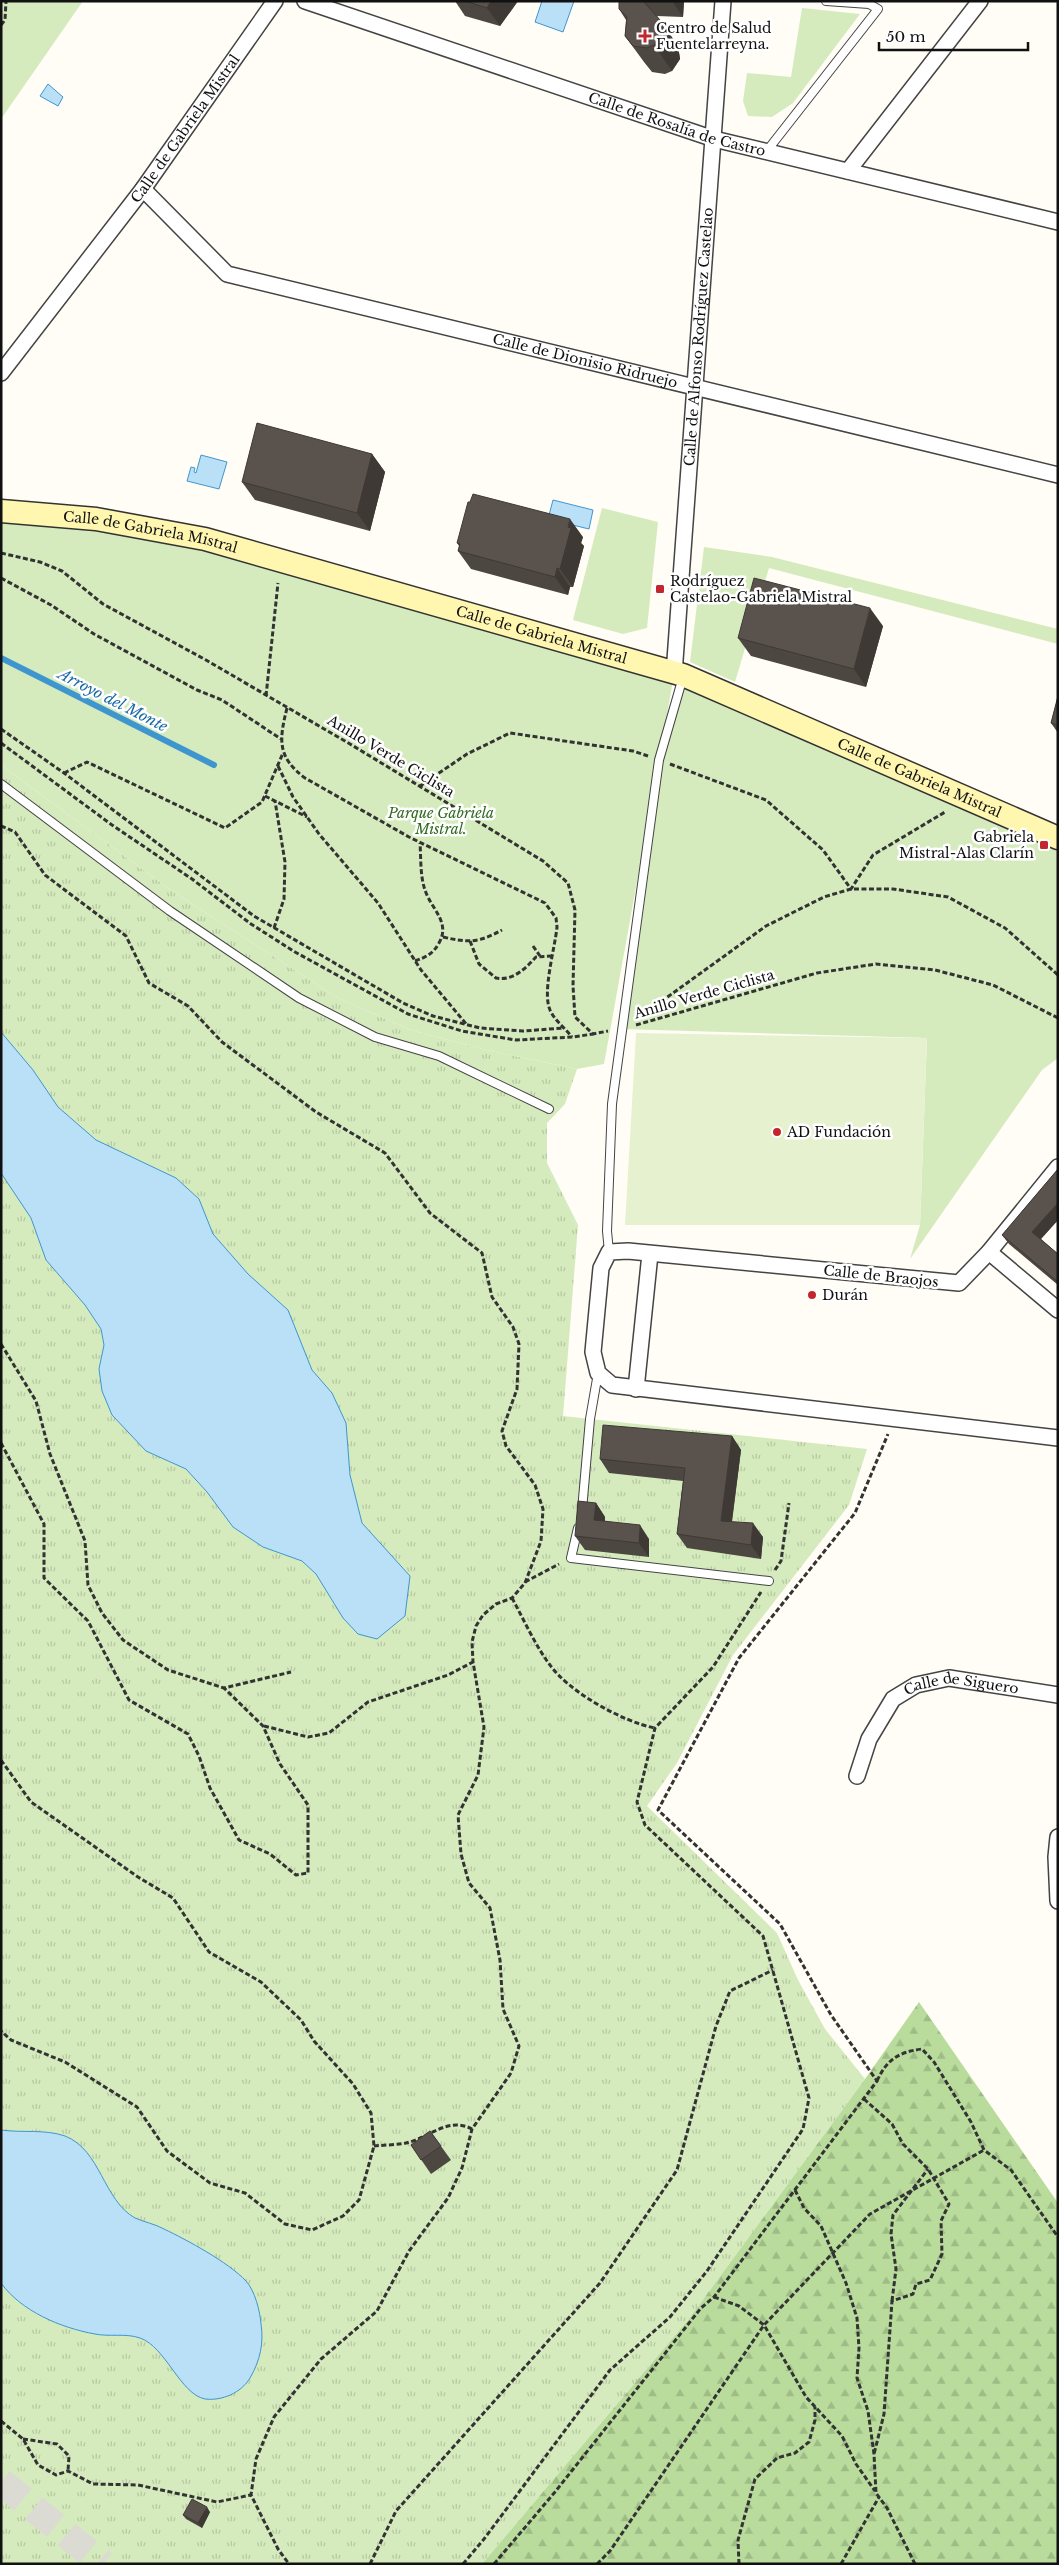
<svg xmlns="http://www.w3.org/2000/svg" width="1059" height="2565" viewBox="0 0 1059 2565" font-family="'Libre Baskerville',serif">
<defs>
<pattern id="grass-tufts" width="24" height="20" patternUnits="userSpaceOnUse" patternTransform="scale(1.25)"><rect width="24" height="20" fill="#d5ebbd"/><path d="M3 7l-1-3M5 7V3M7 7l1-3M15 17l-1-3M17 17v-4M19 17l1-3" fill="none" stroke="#b6c8a1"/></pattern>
<pattern id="forest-firs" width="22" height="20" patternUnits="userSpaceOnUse" patternTransform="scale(1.25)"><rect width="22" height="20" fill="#b9dc9c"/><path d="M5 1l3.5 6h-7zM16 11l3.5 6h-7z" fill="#9ebc85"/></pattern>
</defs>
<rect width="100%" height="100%" fill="#fffdf5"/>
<path fill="url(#grass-tufts)" d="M1,765L172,891L338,998L411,1030L486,1050L577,1069L565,1104L547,1123V1163L578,1225L563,1416L867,1449L849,1505L733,1655L677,1763L647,1806L777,1933L798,1980L825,2029L865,2079L688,2320L482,2564H1Z"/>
<path fill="url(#forest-firs)" d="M919,2002L1058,2203V2564H482L688,2320L865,2079Z"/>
<g fill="#d5ebbd">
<path d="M1,1H83L1,119Z"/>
<path d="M802,8L860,14L793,103L772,117L748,116L743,101L747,73L791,77Z"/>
<path d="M1,505L96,519L674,674L661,750L683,675L1058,844V1058L1042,1070L910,1259L920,1225L927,1038L622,1029L654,788L604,1064L577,1069L486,1050L411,1030L338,998L172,891L1,765Z"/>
<path d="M602,508L658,522L647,628L623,634L573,620Z"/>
<path d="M704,547L772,557L1058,629V644L769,568L735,682L690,662Z"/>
</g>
<path fill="#e6f2cf" d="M636,1033L927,1038L920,1225H625Z"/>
<g fill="#b9e0f7" stroke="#3f96cf">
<path d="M542,1H574L563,32L535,22Z"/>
<path d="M48,84L63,97L58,106L40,96Z"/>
<path d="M201,455L227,462L219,489L187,481L191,467L195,468L194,472L196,473Z"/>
<path d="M553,500L593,510L589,529L548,519Z"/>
<path d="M1,1032L33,1070L58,1107L96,1140L176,1178L199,1199L213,1234L248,1274L288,1310L312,1370L332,1393L346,1423L350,1475L362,1523L410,1576L405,1616L377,1639L358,1634L343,1618L316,1574L302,1561L263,1547L233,1527L207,1492L186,1469L146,1451L112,1415L102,1391L99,1369L104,1345L101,1329L85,1305L46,1260L31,1218L1,1173Z"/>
<path d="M1,2130C22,2133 45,2129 65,2136C101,2150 103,2200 135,2218C144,2222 155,2224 164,2229C187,2240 228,2262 246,2281C255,2291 260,2311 261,2324C264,2343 260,2361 250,2378C241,2393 222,2401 205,2399C180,2394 166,2347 140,2338C126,2333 109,2337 95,2334C61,2328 21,2311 1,2283Z"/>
</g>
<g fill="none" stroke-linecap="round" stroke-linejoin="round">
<path stroke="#3f96cf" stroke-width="6" d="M1,658L214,765"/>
<path stroke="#dbdad3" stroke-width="28" stroke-dasharray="28 14" stroke-linecap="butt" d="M1,2482L103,2564"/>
<g stroke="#444" stroke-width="10">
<g id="lane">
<path d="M766,152L878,9L869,4L826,1"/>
<path d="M1,784L170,911L299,998L375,1037L439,1056L549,1109"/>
<path d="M609,1252L607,1231L612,1104L659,760L683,677"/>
<path d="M582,1510L590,1419L598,1373"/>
<path d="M578,1528L571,1558L769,1581"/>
</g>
</g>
<g stroke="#444" stroke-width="18">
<g id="street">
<path id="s1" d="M305,1L714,139L1058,222"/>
<path d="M848,171L980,1"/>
<path id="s2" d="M143,189L227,274L1058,475"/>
<path id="s3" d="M1,373L143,189L275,1"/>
<path id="s4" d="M674,674L723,1"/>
<path d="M1058,1167L989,1252L959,1283L628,1251L609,1252L601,1268L593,1352L598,1373L612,1385L1058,1438"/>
<path d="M989,1252L1058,1310"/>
<path d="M636,1389L650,1254"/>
<path id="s5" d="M857,1776L869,1739L893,1699L916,1685L949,1678L1058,1695"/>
<path d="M1058,1837L1056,1857L1058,1901"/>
</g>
</g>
<g stroke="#333" stroke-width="25">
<g id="secondary">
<path id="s6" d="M1,511L96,519L205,539L683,675L1058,838"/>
</g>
</g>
<g stroke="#333" stroke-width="3" stroke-dasharray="5 2.5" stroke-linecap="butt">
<path d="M1,25L5,20L6,1"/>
<path d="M1,553L40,562L62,571L103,604L206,660L350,744L543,861L568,883L575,910L573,986L575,1017L593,1034L608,1031"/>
<path d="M1,578L51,605L94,634L197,690L222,700L281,739"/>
<path d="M266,696L278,583"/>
<path d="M287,708C279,740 277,757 305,778L409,837L545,903L556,918L557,927C555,948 542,992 550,1010C555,1021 565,1028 572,1037"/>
<path d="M1,729L64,773L254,916L403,1003L433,1016L480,1028L523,1031L564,1028"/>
<path d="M1,743L112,825L192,879L251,924L295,952L408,1014L462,1031L516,1040L573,1037L593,1034"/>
<path d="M670,764L766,800L823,850L851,889L873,855L945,812"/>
<path d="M278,766L293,797L319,834L378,903L421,970L467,1025"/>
<path d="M64,773L87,762L225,828L262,802L283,753"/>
<path d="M420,786L467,754L510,733L633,751L648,756"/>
<path d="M265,796L307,817"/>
<path d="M1,826L15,832L45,875L126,936L149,983L188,1006L222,1042L316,1112L385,1153L430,1213L482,1253L492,1297L513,1327L519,1344L517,1389L502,1431L506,1446L535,1485L543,1509L541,1541L525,1583L512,1598L496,1604L483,1615L476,1626L472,1642L473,1662L484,1727L478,1775L458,1815L461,1854L469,1883L490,1908L500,1960L503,2009L519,2046L511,2073L472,2129L462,2168L448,2198L409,2251L377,2311L321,2359L274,2417L256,2459L251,2495L278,2549L289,2564"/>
<path d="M274,928L284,899L285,862L275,801"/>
<path d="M443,937C469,943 478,943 502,930"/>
<path d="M470,941L479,964L496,978C513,981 525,969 536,957L553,956"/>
<path d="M533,946L540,956"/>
<path d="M415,961C426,957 433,954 439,943C451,922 431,909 425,890C420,876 421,857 420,843"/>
<path d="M637,1019L766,926L824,897L851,889H893L948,897L1005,928L1058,975"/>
<path d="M636,1025L817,973L876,964L935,970L993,985L1058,1018"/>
<path d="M1,1344L36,1401L50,1454L85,1541L88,1585L102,1613L123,1640L168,1670L224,1688L291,1672"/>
<path d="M1,1443L44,1524V1578L88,1621L129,1700L188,1734L199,1756L210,1788L239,1840L270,1854L296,1875L308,1873V1805L280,1764L263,1726L224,1688"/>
<path d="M775,1570L781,1561L789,1503"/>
<path d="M525,1582L559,1564"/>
<path d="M512,1598C524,1620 535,1645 550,1665C569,1692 623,1722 655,1728"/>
<path d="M264,1726L308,1737L329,1733L368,1702L448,1675L473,1662"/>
<path d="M1,1760L31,1802L138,1877L173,1898L209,1952L261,1982L301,2020L314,2041L353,2084L371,2113L374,2146L359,2200L343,2216L312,2230L285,2224L245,2193L210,2183L167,2151L137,2107L65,2062L11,2040L1,2031"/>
<path d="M877,2081C887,2059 899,2052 922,2049L934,2062L971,2122L984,2150L1011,2170L1058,2237"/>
<path d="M864,2099L892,2124L903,2144L928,2169L949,2204L941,2221L942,2254L930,2280L916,2284L913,2294L892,2301L884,2414L874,2454"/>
<path d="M374,2146C384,2145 396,2145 406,2143C429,2138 448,2116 472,2129"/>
<path d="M795,2190L804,2208L821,2226L846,2283L857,2318L859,2348L857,2378L868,2411L874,2454L876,2493L887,2508L915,2564"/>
<path d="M714,2297L739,2306L764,2325L806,2397L842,2436L856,2464L875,2491"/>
<path d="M892,2301L896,2269L891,2234L893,2215L928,2169"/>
<path d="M1,2421L23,2439L38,2465L56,2475L68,2471L93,2484L138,2485L217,2502L251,2495"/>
<path d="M23,2439L57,2444L69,2456L68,2471"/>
<path d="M370,2564L396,2511L600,2283L677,2170L716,2026L730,1991L773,1970"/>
<path d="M463,2564L484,2539L610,2370L670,2317L707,2271L803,2129L809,2098L763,1936L645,1825L637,1802L655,1728L713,1667L761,1592"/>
<path d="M494,2564L555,2492L701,2308L714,2297L877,2081L831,2015L780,1924L658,1810L739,1658L855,1513L888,1434"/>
<path d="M597,2564L610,2551L764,2325L870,2214L984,2150"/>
<path d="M739,2564L738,2540L755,2479L777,2458L795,2453L809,2442L815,2420V2407"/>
<path d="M841,2564L879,2497"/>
</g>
<use href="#lane" stroke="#fff" stroke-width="8"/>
<use href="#street" stroke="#fff" stroke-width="15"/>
<use href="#secondary" stroke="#fff6b0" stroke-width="22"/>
</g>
<g fill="#4d4742">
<path d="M455,1H518L500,26L465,16Z"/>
<path d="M619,1H684L683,17L657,16L678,46L680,59L672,71L665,74L652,72L644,62L625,36L626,20L619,9Z"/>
<path d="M372,454L385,472L370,531L255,500L242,482Z"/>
<path d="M583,537L581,543L584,546L573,587H570L568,595L471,569L458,551L459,546L457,543Z"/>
<path d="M883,626L866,687L751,656L738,638Z"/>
<path d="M1058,696V733L1051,723Z"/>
<path d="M1058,1169V1220L1041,1239L1058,1254V1285L1009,1244L1002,1235Z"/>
<path d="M732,1436L741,1450L732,1522L763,1537L761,1559L687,1548L677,1534L683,1481L609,1473L600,1459Z"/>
<path d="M596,1503L605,1517V1521L649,1539V1557L585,1550L575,1536Z"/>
<path d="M430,2131L451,2160L431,2174L411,2145Z"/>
<path d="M210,2512L202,2528L186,2519L183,2515Z"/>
</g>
<g fill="#3f3936">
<path d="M491,1H518L500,26L487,8Z"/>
<path d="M672,1H684L683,17Z"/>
<path d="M660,20L678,46L680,59L672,71L654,45Z"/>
<path d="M372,454L385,472L370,531L357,513Z"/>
<path d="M570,519L583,537L581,543L584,546L573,587L560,569L568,527Z"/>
<path d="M557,568L570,587L568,595L555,577Z"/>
<path d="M870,608L883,626L866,687L854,669Z"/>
<path d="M1058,1203V1220L1039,1241L1032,1232Z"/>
<path d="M732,1436L741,1450L730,1535L721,1521Z"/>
<path d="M596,1503L605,1517L604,1534L594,1520Z"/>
<path d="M753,1523L763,1537L761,1559L751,1545Z"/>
<path d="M640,1525L649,1539V1557L639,1543Z"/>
<path d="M207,2507L210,2512L202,2528L198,2523Z"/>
</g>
<g fill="#5a524d" stroke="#3f3936">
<path d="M465,1H491L487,8Z"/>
<path d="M619,1H643L660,20L662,33L654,45L647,48L633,46L625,36L627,17L619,9Z"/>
<path d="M257,423L372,454L357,513L242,482Z"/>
<path d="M473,494L570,519L568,527L571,528L560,569L557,568L555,577L458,551L460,544L457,543L468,502H470Z"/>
<path d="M754,578L870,608L854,669L738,638Z"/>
<path d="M1058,696V725L1051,723Z"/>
<path d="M1058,1169V1203L1032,1232L1058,1254V1282L1002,1235Z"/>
<path d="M603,1425L732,1436L721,1521L753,1523L751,1545L677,1534L685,1468L600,1459Z"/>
<path d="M578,1501L596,1503L594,1520L640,1525L639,1543L575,1536Z"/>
<path d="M430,2131L441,2146L421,2160L411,2145Z"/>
<path d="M192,2499L207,2507L198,2523L183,2515Z"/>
</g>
<g fill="#c4262e" stroke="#fff" stroke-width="2">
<path d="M642.5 28.5h5v5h5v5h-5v5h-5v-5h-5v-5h5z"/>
<rect x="655" y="584" width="10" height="10" rx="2.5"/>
<rect x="1039" y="840" width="10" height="10" rx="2.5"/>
<circle cx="777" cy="1132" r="5"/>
<circle cx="812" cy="1295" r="5"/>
</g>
<g text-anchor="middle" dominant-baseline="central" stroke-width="5" stroke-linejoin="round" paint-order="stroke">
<g font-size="14" fill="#111" stroke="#fff" text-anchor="start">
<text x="656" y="28">Centro de Salud<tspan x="656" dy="16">Fuentelarreyna.</tspan></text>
<text x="670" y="581">Rodríguez<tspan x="670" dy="16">Castelao-Gabriela Mistral</tspan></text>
<text x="1034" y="837" text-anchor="end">Gabriela<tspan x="1034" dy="16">Mistral-Alas Clarín</tspan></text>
<text x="787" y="1132">AD Fundación</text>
<text x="822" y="1295">Durán</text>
</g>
<g font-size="14" fill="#111" stroke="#fff">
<text stroke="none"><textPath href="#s1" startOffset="392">Calle de Rosalía de Castro</textPath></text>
<text stroke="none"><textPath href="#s3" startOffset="306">Calle de Gabriela Mistral</textPath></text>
<text stroke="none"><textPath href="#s4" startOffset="338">Calle de Alfonso Rodríguez Castelao</textPath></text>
<text stroke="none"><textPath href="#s2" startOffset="488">Calle de Dionisio Ridruejo</textPath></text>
<text stroke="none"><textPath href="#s6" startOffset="151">Calle de Gabriela Mistral</textPath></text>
<text stroke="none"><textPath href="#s6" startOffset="556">Calle de Gabriela Mistral</textPath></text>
<text transform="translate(391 756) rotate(31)">Anillo Verde Ciclista</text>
<text stroke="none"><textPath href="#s6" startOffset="961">Calle de Gabriela Mistral</textPath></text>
<text transform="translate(704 994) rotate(-16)">Anillo Verde Ciclista</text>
<text transform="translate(881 1276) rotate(6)">Calle de Braojos</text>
<text stroke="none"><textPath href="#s5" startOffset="158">Calle de Siguero</textPath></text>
</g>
<g font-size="14" font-style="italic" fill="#2f6b1f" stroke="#fff">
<text x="441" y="813">Parque Gabriela<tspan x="441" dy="16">Mistral.</tspan></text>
</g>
<g font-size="15" font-style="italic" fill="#1768a6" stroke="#fff">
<text transform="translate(113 700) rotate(27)">Arroyo del Monte</text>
</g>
</g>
<rect width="1059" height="2565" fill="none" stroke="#111111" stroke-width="5"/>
<path d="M879 42v8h149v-8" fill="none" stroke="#111111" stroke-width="2.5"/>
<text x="886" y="42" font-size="15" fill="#111111" stroke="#ffffff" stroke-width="4" paint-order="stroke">50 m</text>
</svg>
